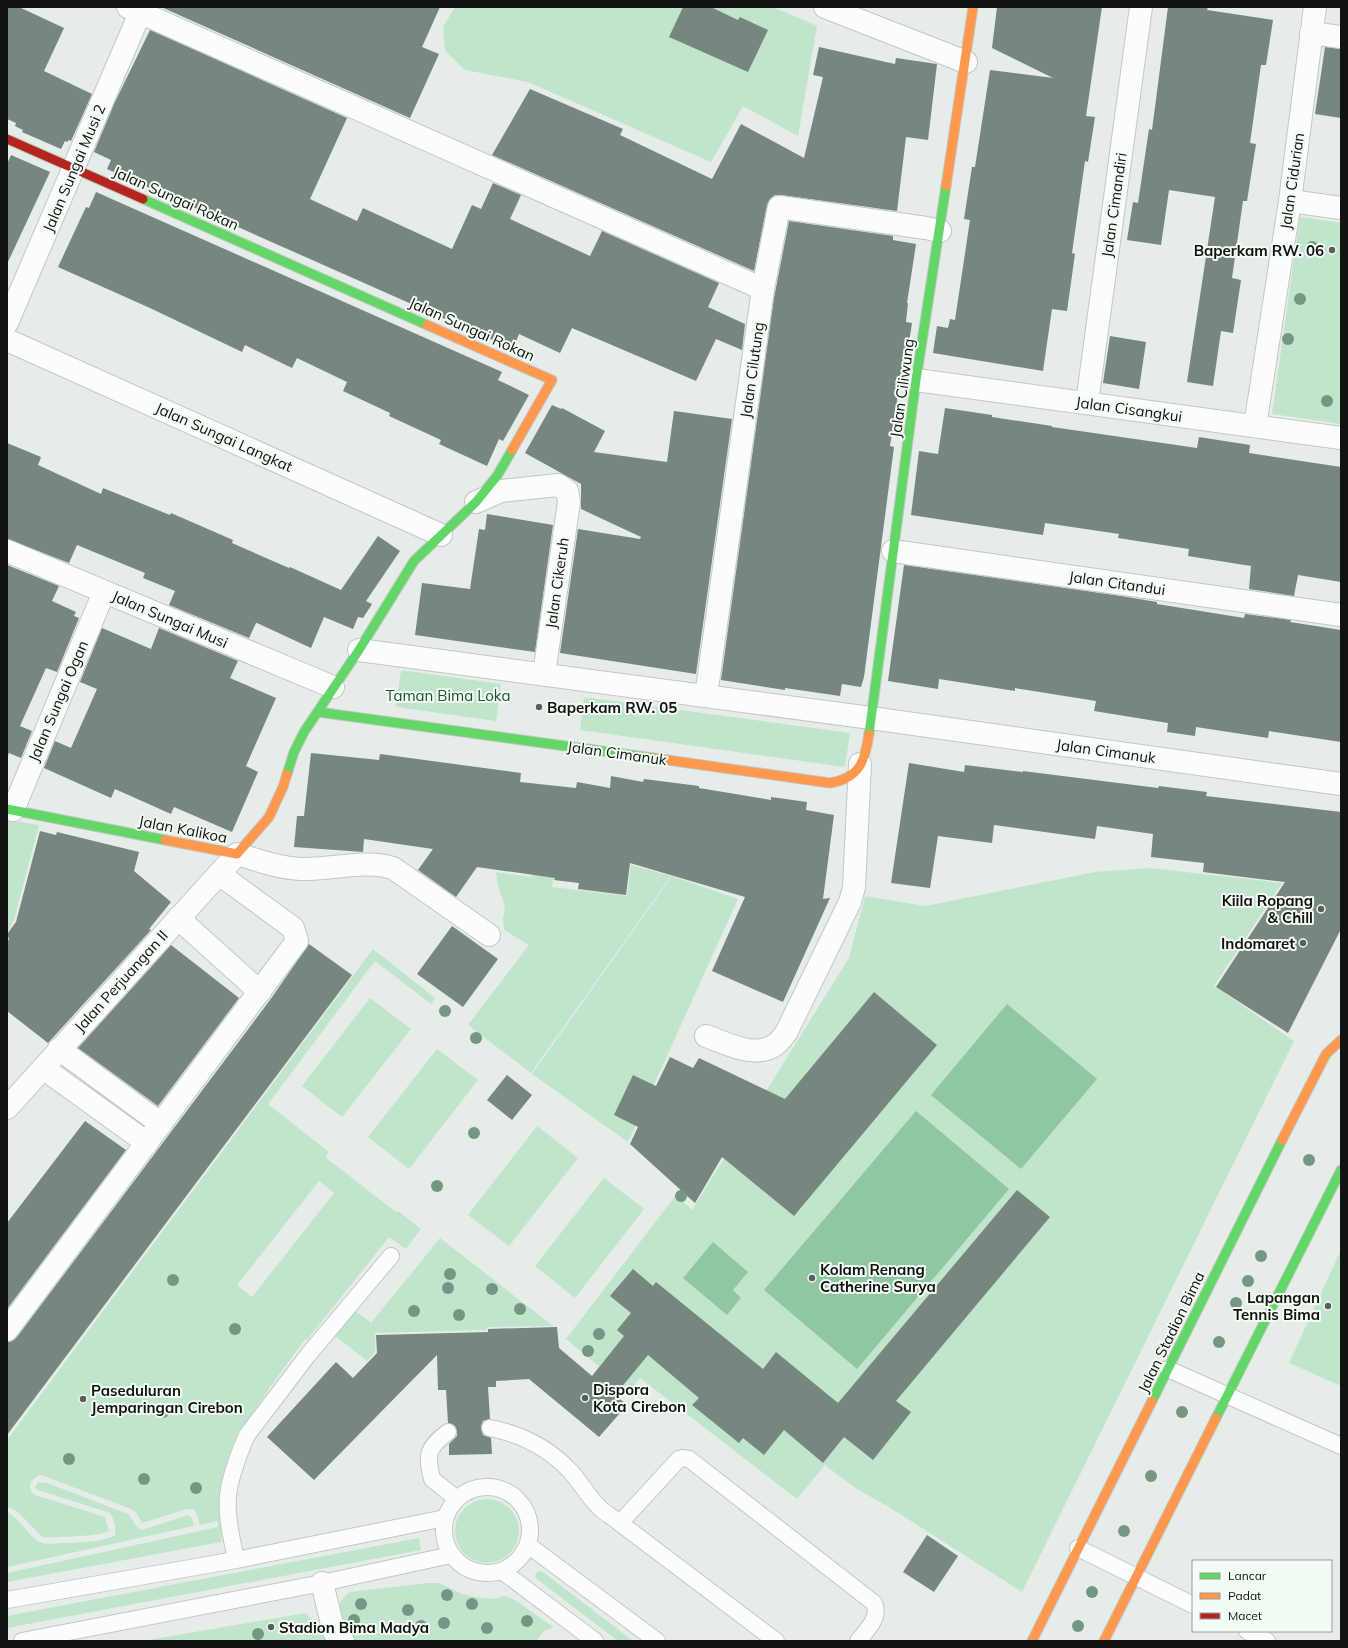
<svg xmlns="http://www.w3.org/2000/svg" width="1348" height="1648" viewBox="0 0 1348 1648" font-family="Mulish,sans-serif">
<rect width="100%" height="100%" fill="#e6ece8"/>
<g fill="#c1e5cc" fill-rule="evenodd">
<path d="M455,7H773L817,26L798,136L743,106L711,162L528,82L465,70L445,51L443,27Z"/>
<path d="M1300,217L1341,223V424L1272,414Z"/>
<path d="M401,670L501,684L496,721L396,707Z"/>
<path d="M584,697L850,733L845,767L580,730Z"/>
<path d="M7,820L39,825L14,920L7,933Z"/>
<path d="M534,861L555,863L552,887L627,896L631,865L671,876L531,1073L468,1025L529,945L504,930L503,918L505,909L503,900L498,887L496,872L532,877Z"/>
<path d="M1150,868L1282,883L1214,986L1294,1041L1022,1592L889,1507L855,1488L825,1465L797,1499L640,1378L629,1391L566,1339L676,1195L692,1210L849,958L865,896L925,906L1095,872Z"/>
<path d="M672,876L738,899L628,1142L532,1074Z"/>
<path d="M373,949L435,998L431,1004L375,961L268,1104L329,1152L325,1157L396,1212L398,1211L421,1229L406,1249L389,1237L307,1340L305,1339L268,1390L235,1440L229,1456L220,1498L222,1531L221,1542L7,1582V1573L218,1527L217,1521L200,1525L197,1514L193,1509H187L142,1523L136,1512L131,1509L41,1475C31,1478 25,1488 35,1495L105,1517L109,1531C103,1536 52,1538 42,1537L18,1512L7,1506V1440ZM319,1181L334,1193L252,1297L237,1285Z"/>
<path d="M370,998L411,1029L342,1117L302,1086Z"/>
<path d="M437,1049L478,1080L409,1169L368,1137Z"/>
<path d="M537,1126L578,1158L509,1246L468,1215Z"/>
<path d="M604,1178L644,1209L575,1298L535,1266Z"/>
<path d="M440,1238L553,1326L487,1327V1330L375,1333V1352L367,1361L334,1335L354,1310L371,1323Z"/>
<path d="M1341,1250V1386L1289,1363Z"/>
<path d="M38,1482L47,1483L128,1514L137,1527L142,1530L188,1515L191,1517L194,1526L7,1567V1512C23,1520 28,1540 46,1544C64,1542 101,1544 115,1535C116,1528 114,1519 110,1513L38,1490L35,1487Z"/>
<circle cx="487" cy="1531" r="32"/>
<path d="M419,1538L421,1550L7,1628V1616Z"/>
<path d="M539,1571L543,1572L633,1641H618L537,1579L535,1576L536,1573Z"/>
<path d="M427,1583H440L462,1594L475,1597L493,1599L504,1596L509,1597L518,1602L553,1627L551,1629L545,1630L536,1641H356C344,1627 328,1606 350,1592Z"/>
<path d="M306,1613L330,1641H142Z"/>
</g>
<g fill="#90c6a1">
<path d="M1007,1004L1097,1079L1021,1169L931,1095Z"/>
<path d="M916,1111L1009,1189L857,1369L764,1290Z"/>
<path d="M713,1242L748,1272L733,1290L741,1298L727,1315L683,1278Z"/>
</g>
<g fill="#77867e">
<path d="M7,7H19L64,28L44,71L92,94L71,141L69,140L67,142L65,141L61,149L22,132L23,130L15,126L16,123L7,119Z"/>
<path d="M161,7H440L422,47L439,54L410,118Z"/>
<path d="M683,7H711L738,20L740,17L768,30L748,72L669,37Z"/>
<path d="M997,7H1102L1086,116L1095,117L1088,162L1085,161L1072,253L1075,254L1067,311L1052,309L1043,371L933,353L937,326L948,328L950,319L955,320L970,220L964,219L972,167H975L990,70L1053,78L992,48Z"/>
<path d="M1168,7H1208L1207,10L1273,20L1266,65H1261L1250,143L1256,144L1247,201H1243L1232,278L1241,280L1233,333L1221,331L1213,386L1187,382L1215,197L1169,190L1161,245L1127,240L1133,202L1138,203L1149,129L1152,130Z"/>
<path d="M150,30L347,118L310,199L357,221L363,208L452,249L472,205L481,209L493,183L521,195L510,219L590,256L602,231L719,283L708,307L745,324L742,350L716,339L696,381L572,328L560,353L519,334L513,349L107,169L111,160L94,152L114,104Z"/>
<path d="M819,47L895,64L896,58L937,64L928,140L906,137L897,211L781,195H775L770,199L767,205L754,271L492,155L530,89L623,129L620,135L712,179L741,124L804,158L823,77L813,75Z"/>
<path d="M1325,47L1341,49V118L1315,114Z"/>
<path d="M11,155L50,172L7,264V164Z"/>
<path d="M96,192L502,372L498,380L529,395L503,441L499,439L487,466L439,444L441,440L389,416L390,413L343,391L347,382L297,358L292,368L245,345L242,352L150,308L58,267L86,207L89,208Z"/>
<path d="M789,221L893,236V240L916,244L907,303H908L906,322L912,323L908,349H905L890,446L894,447L864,677L861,687L842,684L840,696L785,688V690L721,680L774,298Z"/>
<path d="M1110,336L1146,342L1139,389L1103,383Z"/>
<path d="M552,405L561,409L562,408L605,431L594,452L667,462L674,411L732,419L696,674L560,653L578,529L640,539L641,537L581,509V484L525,453Z"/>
<path d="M945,408L992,415V417L1052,426V427L1197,448L1199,437L1250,445L1249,453L1341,467V582L1298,575L1294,596L1249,589L1251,566L1188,556L1189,549L1118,538L1119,534L1045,523L1043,535L911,515L919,451L938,454Z"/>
<path d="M7,443L41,457L38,465L101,494L103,488L170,515L171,513L233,540L232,543L289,568L290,567L341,590L378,536L400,551L366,601L372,604L363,618L358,617L353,629L324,617L311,648L257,623H256L249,638L169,605L175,591L143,578L145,573L77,545L69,563L7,539Z"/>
<path d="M487,514L553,525L535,652L415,635L422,583L470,589L479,529L485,530Z"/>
<path d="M7,565L59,586L52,601L76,612L74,616L79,618L57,672L46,668L20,726L32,731L21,758L9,753L7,757Z"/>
<path d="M904,565L1121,596L1157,602V604L1244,618L1245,614L1291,620L1290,622L1341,630V742L1269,731L1268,738L1196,727L1195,736L1167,732L1168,723L1094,711L1096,701L1015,688V691L939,679L938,689L888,681Z"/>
<path d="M102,628L151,649L159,628L238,661L230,678L276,698L246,766L258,772L232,832L174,807L171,814L115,789L111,798L44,768L55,741L71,748L97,689L80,682Z"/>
<path d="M311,753L379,760L380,754L521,773L520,782L576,788L577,782L610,788L611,776L643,782L644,779L699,786V788L771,800V797L807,802L806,810L834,815L823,899L830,898L783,1002L712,971L745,897L630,863L626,895L578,889L579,883L554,880L555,878L477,867L456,897L418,870L433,849L364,839L363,852L294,847L297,816H304Z"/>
<path d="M909,763L964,772L965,765L1023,772V771L1158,788L1159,786L1207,792L1206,796L1341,812V929L1288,1033L1216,987L1285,882L1203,872L1204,863L1151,857L1153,834L1097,826L1095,839L994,825L992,843L938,836L930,888L891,883Z"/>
<path d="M40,831L56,835L57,832L139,852L134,871L171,902L149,929L151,930L48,1043L7,1011V943L9,939L7,934L16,922Z"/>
<path d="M452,926L498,959L463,1007L417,974Z"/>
<path d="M309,944L352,975L7,1435V1342L12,1341L17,1337L270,1000Z"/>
<path d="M171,945L239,998L158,1106L78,1048Z"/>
<path d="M874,992L937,1045L794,1216L722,1157L695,1203L630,1144L638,1127L614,1115L633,1075L656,1086L670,1057L693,1068L699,1058L785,1099Z"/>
<path d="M507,1075L532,1095L512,1120L487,1100Z"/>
<path d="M85,1121L126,1150L7,1309V1223Z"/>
<path d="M1017,1190L1050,1217L896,1401L911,1412L873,1460L844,1437L823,1463L784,1430L764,1455L743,1438L739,1443L692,1405L699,1398L648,1355L615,1395L627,1405L599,1437L529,1379L496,1381V1387H488L490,1419L483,1421L481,1426L483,1435L491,1438L492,1454L449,1455V1444L457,1436V1431L455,1426L448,1423L446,1390H438L437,1355L314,1480L267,1437L336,1362L353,1378L377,1353L376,1335L488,1332V1329L557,1327L559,1348L592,1376L624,1336L617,1330L631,1313L610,1296L633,1269L653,1286L656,1282L763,1369L776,1352L838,1403Z"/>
<path d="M927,1535L958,1556L934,1592L903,1572Z"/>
</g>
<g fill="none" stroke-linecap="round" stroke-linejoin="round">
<g stroke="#c3c7c4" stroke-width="18">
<g id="lane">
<path d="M1168,1369L1341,1446"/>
<path d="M490,1428C521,1434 550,1449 571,1472C581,1483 589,1498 600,1508C606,1514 614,1518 620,1523L679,1459L682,1458L689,1459L874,1603C881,1617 866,1631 858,1641"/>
<path d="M448,1432C427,1448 426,1454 432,1479L457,1499"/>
<circle cx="487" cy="1530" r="43"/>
<path d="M620,1523L776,1641"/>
<path d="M528,1545L657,1641"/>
<path d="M1078,1548L1193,1605"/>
<path d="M236,1560C232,1539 226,1517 228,1496C230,1478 240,1451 247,1435L308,1355L391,1256"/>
<path d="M502,1571L595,1641"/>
<path d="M7,1600L236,1560L445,1518"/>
<path d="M1247,1631L1267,1641"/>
<path d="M22,1641L322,1583L451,1555"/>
</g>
</g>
<g stroke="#c3c7c4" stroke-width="24">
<g id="street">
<path d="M128,7L763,289"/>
<path d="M825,7L966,62"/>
<path d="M1311,33L1341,37"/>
<path d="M1290,201L1341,208"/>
<path d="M7,323L140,13"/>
<path d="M7,340L441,535"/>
<path d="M916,380L1341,438"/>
<path d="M1087,403L1141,7"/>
<path d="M1255,426L1290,201L1315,7"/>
<path d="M476,502L501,491L558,485L567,491L569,502L544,674"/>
<path d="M7,551L333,687"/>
<path d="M893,551L1341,615"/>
<path d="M359,650L871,718L1341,784"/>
<path d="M706,696L763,289L779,207L926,228L940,231"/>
<path d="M13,810L104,592"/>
<path d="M178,918L260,992"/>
<path d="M706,1036C726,1043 754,1059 775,1045C779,1042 783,1037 786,1033L850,902L854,887L860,764"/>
<path d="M59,1049L161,1124"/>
<path d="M43,1068L147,1143"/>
<path d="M7,1108L237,854C257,860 279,868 301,869C331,870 364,859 393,868L489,935"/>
<path d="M7,1330L297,941L293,928L219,874"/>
<path d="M322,1583L334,1632L343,1641"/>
</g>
</g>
<g stroke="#c3c7c4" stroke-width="11">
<g id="fast">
<path d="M143,199L427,325"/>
<path d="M318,712L653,758"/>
<path d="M869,734L916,380L946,186"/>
<path d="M287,774L294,752L304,732L359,650L414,561L476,502L497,476L512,450"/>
<path d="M7,809L165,840"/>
<path d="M1152,1401L1282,1140"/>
<path d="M1216,1418L1341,1170"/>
</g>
</g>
<g stroke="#c3c7c4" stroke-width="11">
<g id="slow">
<path d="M946,186L973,7"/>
<path d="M427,325L552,380L512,450"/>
<path d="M653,758L830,783C860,778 865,761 869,734"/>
<path d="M165,840L237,854L269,817L283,787L287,774"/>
<path d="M1282,1140L1326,1054L1341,1040"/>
<path d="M1032,1641L1152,1401"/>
<path d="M1104,1641L1216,1418"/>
</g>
</g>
<g stroke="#c3c7c4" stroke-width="11">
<path id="jam" d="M7,139L143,199"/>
</g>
<use href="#lane" stroke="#fbfcfc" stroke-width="16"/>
<use href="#street" stroke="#fbfcfc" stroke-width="22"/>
<use href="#fast" stroke="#63d668" stroke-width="9"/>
<use href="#slow" stroke="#ff974d" stroke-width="9"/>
<use href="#jam" stroke="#b3261e" stroke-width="9"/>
</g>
<g fill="#759782">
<circle cx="1312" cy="247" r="6"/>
<circle cx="1300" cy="299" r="6"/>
<circle cx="1288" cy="339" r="6"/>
<circle cx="1327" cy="401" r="6"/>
<circle cx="445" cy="1011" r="6"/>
<circle cx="476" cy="1038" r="6"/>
<circle cx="474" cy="1133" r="6"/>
<circle cx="1309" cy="1160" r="6"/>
<circle cx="437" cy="1186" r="6"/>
<circle cx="681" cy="1196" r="6"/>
<circle cx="1261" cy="1256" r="6"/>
<circle cx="450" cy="1274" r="6"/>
<circle cx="173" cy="1280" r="6"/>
<circle cx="1248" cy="1281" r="6"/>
<circle cx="448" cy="1288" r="6"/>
<circle cx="492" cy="1289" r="6"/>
<circle cx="1236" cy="1303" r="6"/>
<circle cx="520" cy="1309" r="6"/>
<circle cx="414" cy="1311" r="6"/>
<circle cx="459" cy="1315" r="6"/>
<circle cx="235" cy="1329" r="6"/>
<circle cx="599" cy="1334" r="6"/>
<circle cx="1219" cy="1342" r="6"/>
<circle cx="588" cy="1351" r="6"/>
<circle cx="163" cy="1412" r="6"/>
<circle cx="1182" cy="1412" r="6"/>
<circle cx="69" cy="1459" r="6"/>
<circle cx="1151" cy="1476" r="6"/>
<circle cx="144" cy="1479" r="6"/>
<circle cx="196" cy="1488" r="6"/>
<circle cx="1124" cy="1531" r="6"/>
<circle cx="1092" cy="1592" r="6"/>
<circle cx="447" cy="1595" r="6"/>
<circle cx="361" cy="1604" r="6"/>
<circle cx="472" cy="1604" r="6"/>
<circle cx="408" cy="1610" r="6"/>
<circle cx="354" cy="1620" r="6"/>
<circle cx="527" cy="1621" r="6"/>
<circle cx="444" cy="1623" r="6"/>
<circle cx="421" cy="1626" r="6"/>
<circle cx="1078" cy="1626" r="6"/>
<circle cx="487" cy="1628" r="6"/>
<circle cx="258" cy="1634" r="6"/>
</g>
<g fill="#5b5f5c" stroke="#f2fbf4" stroke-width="1.5">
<circle cx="1332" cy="250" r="4"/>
<circle cx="539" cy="707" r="4"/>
<circle cx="1321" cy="909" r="4"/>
<circle cx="1303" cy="943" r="4"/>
<circle cx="812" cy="1278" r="4"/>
<circle cx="1328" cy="1306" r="4"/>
<circle cx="585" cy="1398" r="4"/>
<circle cx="83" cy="1399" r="4"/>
<circle cx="271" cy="1627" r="4"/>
</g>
<g text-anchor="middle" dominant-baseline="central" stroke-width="4" stroke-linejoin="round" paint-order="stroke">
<g font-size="15" fill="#101310" stroke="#f2fbf4">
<text transform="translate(74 168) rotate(-67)">Jalan Sungai Musi 2</text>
<text transform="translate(1292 181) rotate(-82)">Jalan Cidurian</text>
<text transform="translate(176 198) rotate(24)">Jalan Sungai Rokan</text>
<text transform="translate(1114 205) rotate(-82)">Jalan Cimandiri</text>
<text transform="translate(472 329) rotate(24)">Jalan Sungai Rokan</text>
<text transform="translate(752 370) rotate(-82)">Jalan Cilutung</text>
<text transform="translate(902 388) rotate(-82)">Jalan Ciliwung</text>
<text transform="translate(1129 409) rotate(8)">Jalan Cisangkui</text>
<text transform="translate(224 437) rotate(24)">Jalan Sungai Langkat</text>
<text transform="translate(557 583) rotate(-82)">Jalan Cikeruh</text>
<text transform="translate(1117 583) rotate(8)">Jalan Citandui</text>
<text transform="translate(170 619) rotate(23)">Jalan Sungai Musi</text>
<text transform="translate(58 701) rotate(-67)">Jalan Sungai Ogan</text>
<text transform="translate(1106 751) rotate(8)">Jalan Cimanuk</text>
<text transform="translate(617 753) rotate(8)">Jalan Cimanuk</text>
<text transform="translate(183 829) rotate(11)">Jalan Kalikoa</text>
<text transform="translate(121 981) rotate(-48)">Jalan Perjuangan II</text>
<text transform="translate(1171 1332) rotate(-64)">Jalan Stadion Bima</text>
</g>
<g font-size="15" font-weight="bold" fill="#101310" stroke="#f2fbf4" text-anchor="start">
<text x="1324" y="250" text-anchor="end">Baperkam RW. 06</text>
<text x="547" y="707">Baperkam RW. 05</text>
<text x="1313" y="900" text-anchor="end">Kiila Ropang<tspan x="1313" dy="17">&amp; Chill</tspan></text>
<text x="1295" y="943" text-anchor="end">Indomaret</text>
<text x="820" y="1269">Kolam Renang<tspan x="820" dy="17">Catherine Surya</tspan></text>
<text x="1320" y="1297" text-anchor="end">Lapangan<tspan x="1320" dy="17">Tennis Bima</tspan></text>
<text x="593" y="1389">Dispora<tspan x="593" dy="17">Kota Cirebon</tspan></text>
<text x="91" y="1390">Paseduluran<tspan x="91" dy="17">Jemparingan Cirebon</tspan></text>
<text x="279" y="1627">Stadion Bima Madya</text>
</g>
<g font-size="15" fill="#19512f" stroke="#f2fbf4">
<text x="448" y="695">Taman Bima Loka</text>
</g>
</g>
<rect width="1348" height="1648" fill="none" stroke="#101310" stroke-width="16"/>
<rect x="1192" y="1560" width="140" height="72" fill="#f2fbf4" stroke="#989e99"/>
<rect x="1200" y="1573" width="20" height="6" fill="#63d668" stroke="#989e99"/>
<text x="1228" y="1580" font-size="12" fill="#101310">Lancar</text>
<rect x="1200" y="1593" width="20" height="6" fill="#ff974d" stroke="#989e99"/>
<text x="1228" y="1600" font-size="12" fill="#101310">Padat</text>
<rect x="1200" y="1613" width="20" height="6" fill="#b3261e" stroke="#989e99"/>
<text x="1228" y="1620" font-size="12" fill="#101310">Macet</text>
</svg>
